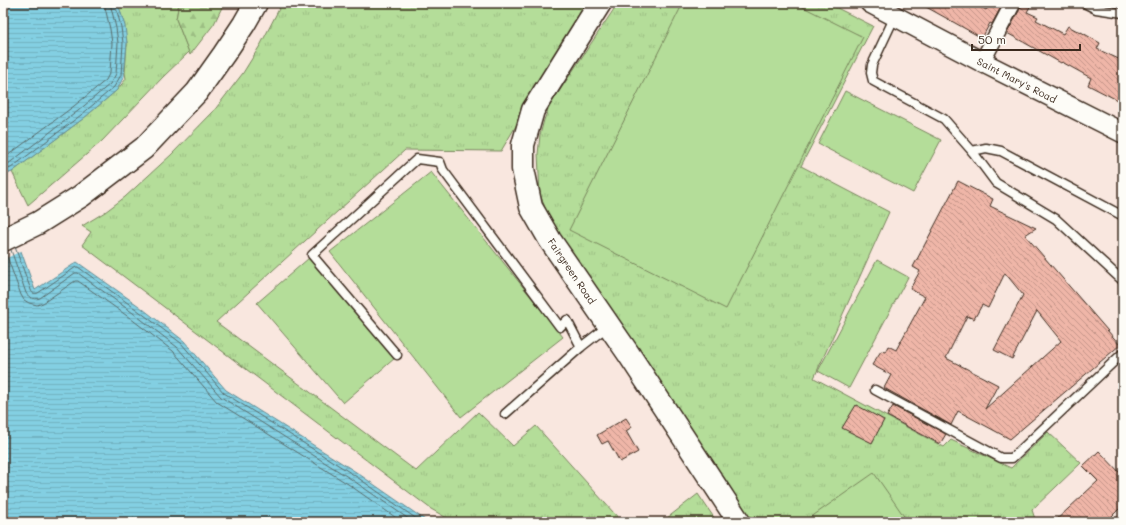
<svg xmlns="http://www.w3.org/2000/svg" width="1126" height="525" viewBox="0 0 1126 525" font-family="Mali,sans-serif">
<defs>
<pattern id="grass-tufts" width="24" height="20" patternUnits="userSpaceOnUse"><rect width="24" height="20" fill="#b4dd99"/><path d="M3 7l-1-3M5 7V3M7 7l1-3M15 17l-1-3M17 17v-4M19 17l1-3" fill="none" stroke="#9cbe83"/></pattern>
<pattern id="forest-firs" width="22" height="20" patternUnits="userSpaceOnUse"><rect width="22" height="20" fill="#b4dd99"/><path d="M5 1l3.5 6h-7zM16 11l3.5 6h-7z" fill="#9cbe83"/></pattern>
<pattern id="water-rules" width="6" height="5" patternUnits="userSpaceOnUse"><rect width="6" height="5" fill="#83cfe2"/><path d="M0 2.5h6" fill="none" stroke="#72b2c1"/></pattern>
<pattern id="building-back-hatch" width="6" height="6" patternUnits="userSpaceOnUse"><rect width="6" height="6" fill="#efb6a8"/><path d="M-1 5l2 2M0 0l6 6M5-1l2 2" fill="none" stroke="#c39488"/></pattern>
</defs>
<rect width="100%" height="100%" fill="#f9e7df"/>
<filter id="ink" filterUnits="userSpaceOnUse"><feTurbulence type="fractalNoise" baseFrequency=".025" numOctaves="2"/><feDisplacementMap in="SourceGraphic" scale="8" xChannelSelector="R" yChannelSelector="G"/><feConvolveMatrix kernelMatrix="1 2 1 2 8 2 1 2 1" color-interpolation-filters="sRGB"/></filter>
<g filter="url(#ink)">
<g fill="url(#grass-tufts)" stroke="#78845c">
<path d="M118,3H179L176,19L189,52L163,77L102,141L28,205L12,172L84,118L117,90L126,79L125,73L127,43Z"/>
<path d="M282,3H589L501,151L405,150L216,322L416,471L478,412L513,446L536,426L622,522H454L431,509L82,245L91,232L82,226L105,212L125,197L171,155L213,112L243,73L261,44Z"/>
<path d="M618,3H827L873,26L801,166L889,212L814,378L944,447L951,440L1011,468L1048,432L1081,463L1032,510L1036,522H752L548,216L540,194L538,154L540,135L544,120L550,105Z"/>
<path d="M698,494L717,522H662Z"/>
</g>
<path fill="url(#forest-firs)" stroke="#78845c" d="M179,3H224L214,24L190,55L176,19Z"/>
<g fill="#b4dd99" stroke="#78845c">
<path d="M683,3H795L863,37L726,309L569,230Z"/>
<path d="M845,91L941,140L913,193L818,144Z"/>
<path d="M431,172L563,337L461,417L330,252Z"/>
<path d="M309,258L395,358L343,403L257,303Z"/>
<path d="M877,260L908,277L849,388L818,371Z"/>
<path d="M874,473L908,522H804Z"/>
</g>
<g fill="url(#water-rules)" stroke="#668d94">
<path d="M3,3H118L125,26L127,43L124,76L117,90L84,118L12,172L3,176Z"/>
<path d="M3,201L35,290L77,262L139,306L184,341L226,390L356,472L428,522H3Z"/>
</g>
<path fill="#f9e7df" d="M10,214L23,250L3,260V218Z"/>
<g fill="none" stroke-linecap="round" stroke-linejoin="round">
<g stroke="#586c6c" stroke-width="1">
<path d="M3,159L74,106L106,80L110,72L112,43L110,29L104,3"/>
<path d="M3,166L8,164L78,111L110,84L116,74L118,43L116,28L110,3"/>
<path d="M3,171L11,168L81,115L114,87L121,75L123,43L121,27L115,3"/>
<path d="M15,247L31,290C32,294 35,294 38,293L76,267H78L136,309L181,343L224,393L354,475L421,522"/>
<path d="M11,250L26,293C29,298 34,300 40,298L75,273H78L133,313L177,347L221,397L351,479L413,522"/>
<path d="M5,251L21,295L24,300L29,303L37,305L43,303L75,281H78L130,318L173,351L217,402L348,484L402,522"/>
</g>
</g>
<g fill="url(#building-back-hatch)" stroke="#3b2a1e" fill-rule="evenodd">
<path d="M919,3H974L986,10L990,3H1003L992,24L990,23L982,38Z"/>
<path d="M1022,3H1032L1027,12L1038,17L1036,20L1063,34L1068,26L1081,33V32L1100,43L1097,49L1123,61V103L1088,85L1091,78L1062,62L1061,63L1007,33L1021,7Z"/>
<path d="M958,181L993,199L990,206L1036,228L1025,235L1120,345L1010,439L958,411L951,425L884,388L891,375L872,365L881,351L885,352L888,346L896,350L925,297L910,289L920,271L913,267ZM1005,273L1023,295L994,350L1012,359L1037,311L1061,341L985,409L998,385L946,358L967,316L974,319L982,305L988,308Z"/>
<path d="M856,405L884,420L872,443L842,428Z"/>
<path d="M893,406L946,434L940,444L887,416Z"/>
<path d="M626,418L632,427L626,431L638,452L620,462L608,441L602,444L597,435Z"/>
<path d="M1099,451L1123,476V505L1106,522H1054L1098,481L1083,466Z"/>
</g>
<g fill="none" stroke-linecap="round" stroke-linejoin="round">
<g stroke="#3b2a1e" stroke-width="11">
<g id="service">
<path d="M1084,3L1096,9L1123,13"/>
<path d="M895,16L872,65L871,73L873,81L944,119L972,151L996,183L1056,219L1123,281"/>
<path d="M972,151L986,148L1001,151L1123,216"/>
<path d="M397,355L312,255L417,159L440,162L443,170L560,327L567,320L581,347L608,326"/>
<path d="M875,390L1001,458H1012L1123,353"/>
<path d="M505,414L581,347"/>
</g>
</g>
<g stroke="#3b2a1e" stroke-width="18">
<path id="minor" d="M982,62L1013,3"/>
</g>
<g stroke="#3b2a1e" stroke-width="22">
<path id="tertiary" d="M870,3L982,62L1123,133"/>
</g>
<g stroke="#3b2a1e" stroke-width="25">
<path id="secondary" d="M600,3L533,110L523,145V169L531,207L550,240L628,353L739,522"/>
</g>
<g stroke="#3b2a1e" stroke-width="25">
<path id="primary" d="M3,240L38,223L81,196L144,148L197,92L224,54L244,24L256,3"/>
</g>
<use href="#service" stroke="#fdfcf7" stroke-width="8"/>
<use href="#minor" stroke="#fdfcf7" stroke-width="15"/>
<use href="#tertiary" stroke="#fdfcf7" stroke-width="19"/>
<use href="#secondary" stroke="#fdfcf7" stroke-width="22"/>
<use href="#primary" stroke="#fdfcf7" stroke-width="22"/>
</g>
</g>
<g text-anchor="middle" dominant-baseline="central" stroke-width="3" stroke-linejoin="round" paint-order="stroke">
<g font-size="10" fill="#3b2a1e" stroke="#fdfcf7">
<text transform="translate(1017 80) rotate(27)">Saint Mary's Road</text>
<text transform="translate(572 271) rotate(56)">Fairgreen Road</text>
</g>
</g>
<rect width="1126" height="525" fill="none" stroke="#fdfcf7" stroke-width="16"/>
<rect x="8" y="8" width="1110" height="509" fill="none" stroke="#3b2a1e" stroke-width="1.5" filter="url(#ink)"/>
<path d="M972 44v6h108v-6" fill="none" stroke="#3b2a1e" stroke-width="2"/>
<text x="978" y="44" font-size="12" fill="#3b2a1e" stroke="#fdfcf7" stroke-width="3" paint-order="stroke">50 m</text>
</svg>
